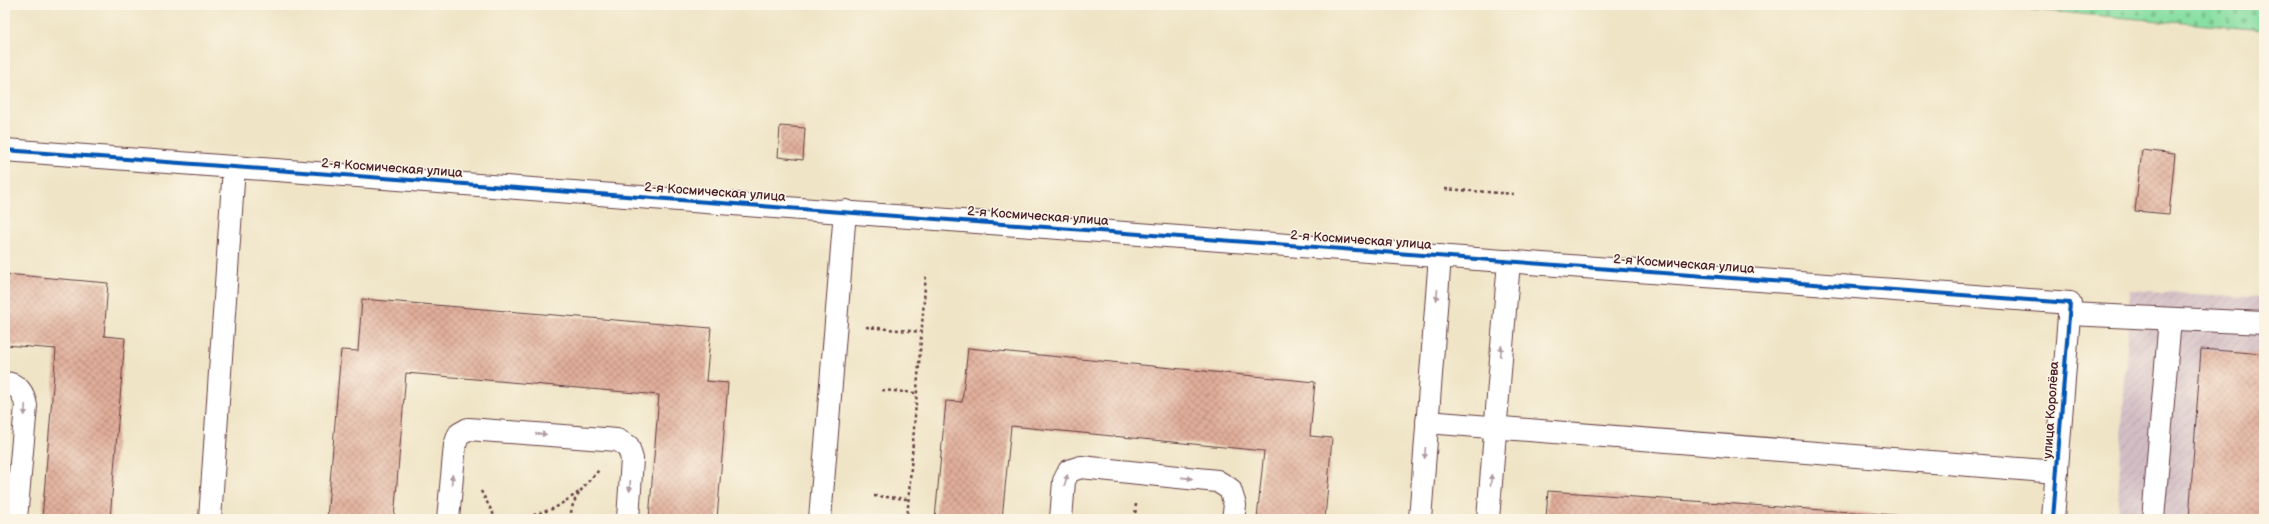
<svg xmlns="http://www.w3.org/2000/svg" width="2269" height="524" viewBox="0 0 2269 524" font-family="'Balsamiq Sans',sans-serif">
<defs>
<pattern id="industrial-furrows" width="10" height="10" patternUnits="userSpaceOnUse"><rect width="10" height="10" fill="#d2bdc5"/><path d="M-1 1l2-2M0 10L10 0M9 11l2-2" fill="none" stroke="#b6a2a9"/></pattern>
<pattern id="cemetery-stones" width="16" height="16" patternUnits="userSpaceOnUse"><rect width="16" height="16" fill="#87dfa3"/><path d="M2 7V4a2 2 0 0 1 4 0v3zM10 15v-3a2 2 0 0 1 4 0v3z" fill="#76bf8c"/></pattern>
<pattern id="building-cross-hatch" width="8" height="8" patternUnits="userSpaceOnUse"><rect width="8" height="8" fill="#e0ad9a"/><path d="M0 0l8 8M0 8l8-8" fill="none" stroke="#b88c7e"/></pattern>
</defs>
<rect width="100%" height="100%" fill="#fcf5e5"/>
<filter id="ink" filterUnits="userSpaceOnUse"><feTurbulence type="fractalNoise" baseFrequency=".025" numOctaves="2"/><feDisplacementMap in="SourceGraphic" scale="8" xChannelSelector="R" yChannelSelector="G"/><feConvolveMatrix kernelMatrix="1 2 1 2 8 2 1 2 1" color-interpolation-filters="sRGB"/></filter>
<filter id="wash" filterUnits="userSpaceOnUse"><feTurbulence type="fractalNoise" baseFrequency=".012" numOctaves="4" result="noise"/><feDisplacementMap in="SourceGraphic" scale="16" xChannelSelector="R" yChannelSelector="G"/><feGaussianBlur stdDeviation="0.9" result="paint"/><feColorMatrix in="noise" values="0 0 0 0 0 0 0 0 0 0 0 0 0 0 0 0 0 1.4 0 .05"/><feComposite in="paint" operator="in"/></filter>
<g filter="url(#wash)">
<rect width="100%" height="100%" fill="#efe4c6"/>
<path fill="url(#industrial-furrows)" d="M2130,290L2264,298V519H2117Z"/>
<path fill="url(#cemetery-stones)" stroke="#687f67" d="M1978,5H2264V30Z"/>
<g id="blocks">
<g fill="url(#building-cross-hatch)">
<path d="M780,126L805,128L803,160L778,157Z"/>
<path d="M2142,150L2175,154L2169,214L2135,211Z"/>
<path d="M5,274L108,283L104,336L125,338L110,519H42L56,349L5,345Z"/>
<path d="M362,299L711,328L706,381L728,383L717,519H649L659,395L406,373L394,519H327L341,350L358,351Z"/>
<path d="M968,348L1315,382L1310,436L1332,438L1325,519H1257L1264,451L1011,426L1002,519H935L946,401L962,402Z"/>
<path d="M2201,349L2264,354V519H2189Z"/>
<path d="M1548,491L1938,518V519H1546Z"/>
</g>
</g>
</g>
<g filter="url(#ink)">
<use href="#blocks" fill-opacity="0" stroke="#633d42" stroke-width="1"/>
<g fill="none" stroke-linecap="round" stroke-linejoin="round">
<g stroke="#633d42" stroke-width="24">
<g id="minor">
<path d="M5,150L2070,303L2053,519"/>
<path d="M2069,314L2264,323"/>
<path d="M5,383C18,384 24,393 26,406L16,519"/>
<path d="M1427,422L2057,472"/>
<path d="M210,519L234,167"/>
<path d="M448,519L455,445L459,434L468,429L617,440L628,446L632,459L628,519"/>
<path d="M820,519L845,211"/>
<path d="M1061,519L1064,481L1069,471L1081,467L1217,481L1230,489L1235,505L1233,519"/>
<path d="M1420,519L1440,256"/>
<path d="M1488,519L1509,261"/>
<path d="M2153,519L2170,319"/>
</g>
</g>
<g stroke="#633d42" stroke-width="2.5" stroke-dasharray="3 3" stroke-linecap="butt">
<path d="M1445,189L1514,194"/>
<path d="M866,327L921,332"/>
<path d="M882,390L916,393"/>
<path d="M481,491L496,519"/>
<path d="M874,496L908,499"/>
<path d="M522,519L555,508L579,492"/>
<path d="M571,519C569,499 588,482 600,469"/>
<path d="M907,519L926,274"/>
<path d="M1135,519L1136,502"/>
</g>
<use href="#minor" stroke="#fff" stroke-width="22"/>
<g stroke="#fcf5e5" stroke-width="6">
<path id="cycleway" d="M5,150L2070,303L2053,519"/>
</g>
<use href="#cycleway" stroke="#0057b8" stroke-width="4"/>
</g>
<defs><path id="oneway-solid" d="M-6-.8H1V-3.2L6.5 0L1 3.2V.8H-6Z"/></defs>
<g fill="#ae9aa0">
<use href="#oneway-solid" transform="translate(1437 295) rotate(95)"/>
<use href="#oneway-solid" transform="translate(1501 351) rotate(-85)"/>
<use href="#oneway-solid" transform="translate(25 410) rotate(93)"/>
<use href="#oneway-solid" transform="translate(541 434) rotate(4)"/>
<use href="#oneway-solid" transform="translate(1425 453) rotate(94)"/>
<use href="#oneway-solid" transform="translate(1187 478) rotate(6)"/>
<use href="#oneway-solid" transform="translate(452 480) rotate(-85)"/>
<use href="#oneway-solid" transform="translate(1066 480) rotate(-74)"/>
<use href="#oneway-solid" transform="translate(1491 480) rotate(-86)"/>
<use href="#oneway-solid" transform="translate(630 486) rotate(94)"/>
</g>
</g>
<g text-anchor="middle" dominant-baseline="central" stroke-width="3" stroke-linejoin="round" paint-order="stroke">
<g font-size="13" fill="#4a1f2b" stroke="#fcf5e5">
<text transform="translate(392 168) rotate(4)">2-я Космическая улица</text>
<text transform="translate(715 192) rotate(4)">2-я Космическая улица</text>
<text transform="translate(1038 216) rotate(4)">2-я Космическая улица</text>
<text transform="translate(1361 240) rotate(4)">2-я Космическая улица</text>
<text transform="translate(1684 264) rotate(4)">2-я Космическая улица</text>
<text transform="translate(2051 410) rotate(-86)">улица Королёва</text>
</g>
</g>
<rect width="2269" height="524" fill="none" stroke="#fcf5e5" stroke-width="20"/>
</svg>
